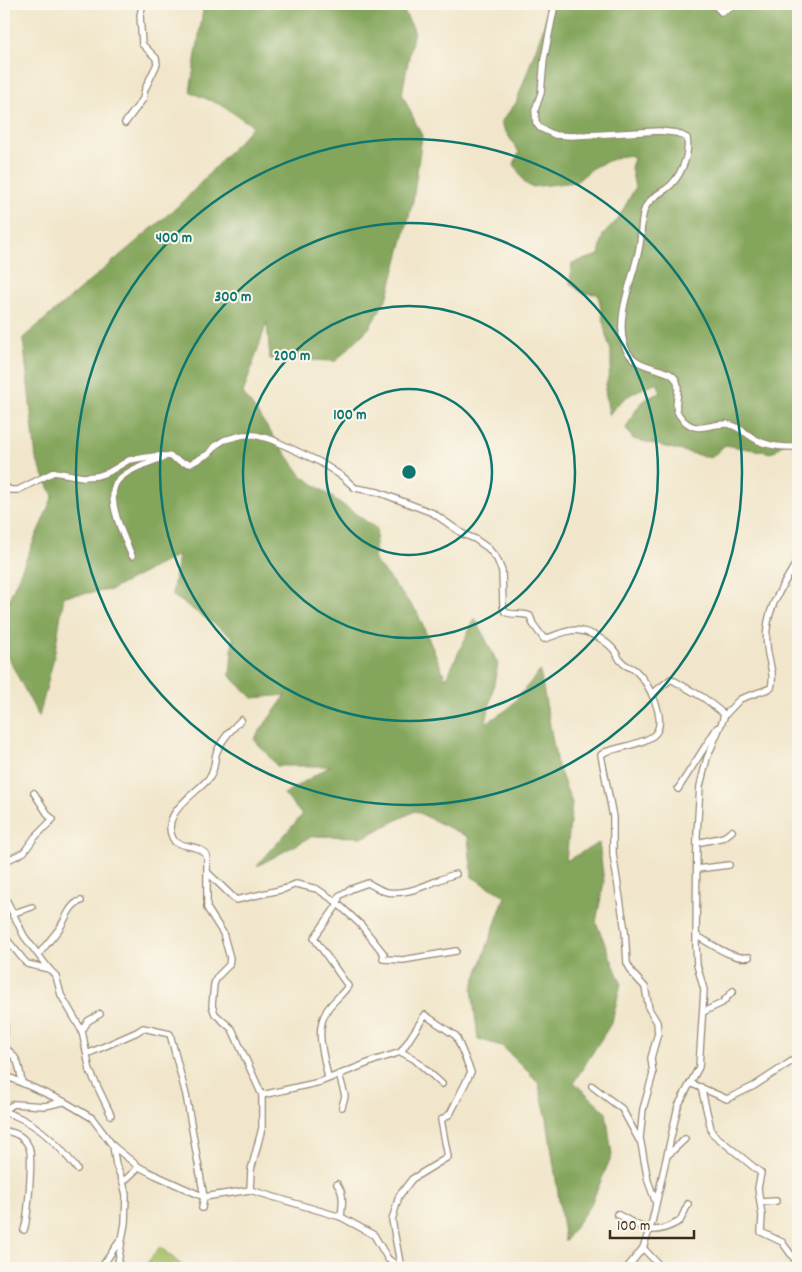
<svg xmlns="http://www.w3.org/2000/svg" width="802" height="1272" viewBox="0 0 802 1272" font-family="Dekko,sans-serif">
<rect width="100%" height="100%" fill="#fbf7ec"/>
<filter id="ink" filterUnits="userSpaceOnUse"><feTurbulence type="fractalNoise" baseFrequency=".02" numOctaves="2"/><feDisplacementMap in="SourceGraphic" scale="10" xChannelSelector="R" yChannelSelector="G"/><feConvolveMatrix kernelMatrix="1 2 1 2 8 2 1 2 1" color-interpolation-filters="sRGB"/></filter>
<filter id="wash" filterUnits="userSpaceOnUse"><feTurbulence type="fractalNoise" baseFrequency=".0096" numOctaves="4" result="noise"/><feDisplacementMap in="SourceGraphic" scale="20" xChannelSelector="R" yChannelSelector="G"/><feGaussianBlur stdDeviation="1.12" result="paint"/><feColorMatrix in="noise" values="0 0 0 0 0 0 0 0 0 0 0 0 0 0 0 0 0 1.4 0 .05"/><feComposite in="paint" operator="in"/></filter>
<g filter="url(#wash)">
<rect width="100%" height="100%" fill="#f1e6cb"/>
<path fill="#a6c066" stroke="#707542" d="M160,1247L185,1268H143Z"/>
<g fill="#84a65b" stroke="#60683c">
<path d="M204,4H400L414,30L402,94L422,136L413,201L388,296L369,328L336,361L270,359L267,322L243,393L301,475L377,529L374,560L417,612L446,679L475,618L498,664L486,723L508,709L540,671L557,764L572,803L566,861L599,843L604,882L596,922L621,983L612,1022L574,1082L606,1112L612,1155L591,1204L565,1241L547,1119L538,1082L502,1046L478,1039L472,989L505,896L472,877L468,837L415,811L364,837L313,836L257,866L302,815L284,794L330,766H277L254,739L286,695L253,698L230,676L233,637L172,595L178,555L111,590L64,596L54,657L39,717L4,650V611L53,496L36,459L23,338L184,201L253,126L221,105L190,92Z"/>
<path d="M552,4H798V437L788,440L772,453L725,445L711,458L633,439L626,428C638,408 637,400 661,393L657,382C637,391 622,396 609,415L605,389L611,367V351L606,335L598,294L583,293L570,284L572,263L599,255L603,235L618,219L635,188L631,167L634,159L630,155L618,157L594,167L576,182L531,187L525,183L514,164L519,152L500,123L516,103Z"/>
</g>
</g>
<g filter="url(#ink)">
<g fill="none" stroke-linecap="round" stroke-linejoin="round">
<g stroke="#968874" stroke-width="8">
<g id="minor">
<path d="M555,4L544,59L541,93L535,110L536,123L540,128L555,135L571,136L659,131L677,133L687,138C690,156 680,179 666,189C658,194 651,198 646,206C640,218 642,231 640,243C636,273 615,313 624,344C633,374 671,364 677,382C681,393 672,405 679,415C695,437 708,423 727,424C738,425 748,436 757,440C769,447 785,447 798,447"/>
<path d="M714,4L721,12L738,4"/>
<path d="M125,123L143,99L145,89L157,64L156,58L142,44L140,15L143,4"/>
<path d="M4,485L10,490H18L54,472L83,477L97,476L109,472L129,460L155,456H169L181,462L190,464L210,453L215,446L224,440L243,435H255L273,440L320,462L343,477L355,488L378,492L433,513L463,534L475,539L488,548L497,559L502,571L503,606L505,612C513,616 521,612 530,616L533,624L544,639C556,636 569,628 581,631C593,633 609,642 616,653C618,656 619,660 622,662C625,666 631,667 635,670C648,682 668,719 655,734C647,743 617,748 605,752L601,755L613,817V854L625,931L627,963L633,974L645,987L649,1009L657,1022L658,1033L651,1058L653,1074L643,1109L640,1138L648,1181L656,1203"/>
<path d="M132,556C125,540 107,502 115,485C121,471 151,462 165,457"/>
<path d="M792,570L798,577"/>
<path d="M652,694L671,679L704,698L725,715L723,718"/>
<path d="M241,720C231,730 221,740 216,754C214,762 215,770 210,777C197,794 156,814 175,842C187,848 200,845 207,856V908L223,933L230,958L229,965L217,977L214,984L212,1006L215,1014L232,1029L262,1095V1128L251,1170L250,1190"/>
<path d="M678,789L717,728"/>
<path d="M697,843L724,837L732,831"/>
<path d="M4,862L24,852L35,837L53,819L49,816L34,793"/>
<path d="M697,869L729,865"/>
<path d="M208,873L236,900L284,889L296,884L317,889L335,901L361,925L384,954L383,959L403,960L456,951"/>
<path d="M4,895L24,936L49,969L56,976L61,995L82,1031L90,1071L111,1115"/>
<path d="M13,916L14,913L32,907"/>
<path d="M4,936L27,964L49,969"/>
<path d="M697,936C712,944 732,960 749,957"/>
<path d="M39,954C45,946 53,937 59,929C66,920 69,904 81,901"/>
<path d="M703,1012L722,1003L733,991"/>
<path d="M82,1031L88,1021L100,1014"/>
<path d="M4,1035L5,1026"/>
<path d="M4,1047C19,1058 19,1065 22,1083"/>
<path d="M401,1052L414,1059L442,1084"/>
<path d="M87,1054L137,1032L143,1028L170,1034L186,1095L204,1197L202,1208"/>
<path d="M339,1074L345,1096L342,1107"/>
<path d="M4,1075L65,1102L92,1118L113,1146L139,1167L155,1175L204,1197L250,1190L341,1217L374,1235L388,1259L401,1268"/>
<path d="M328,1078C324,1054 314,1031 327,1010C333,1001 342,995 348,986L314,938L338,904L339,896L351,889L368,883C374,886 381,891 387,892C412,896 433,880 456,874"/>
<path d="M690,1083L727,1099L754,1086L798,1057"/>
<path d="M592,1086L622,1109L639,1140"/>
<path d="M701,1087L712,1133L761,1173L758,1188L762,1216L761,1232L782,1242L798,1264"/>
<path d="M262,1095L320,1082L376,1060L401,1052L425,1015L456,1036L471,1072L450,1114L441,1120L448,1157L412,1179L399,1196L392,1220L401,1268"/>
<path d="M4,1110L14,1104L45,1106L63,1102"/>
<path d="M4,1112C34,1120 58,1143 77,1169"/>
<path d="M4,1131C15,1132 24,1136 29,1147C33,1156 28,1219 24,1230"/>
<path d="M113,1146L116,1165L123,1182L126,1195L125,1223L117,1268"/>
<path d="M668,1155L685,1139"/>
<path d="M123,1182L139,1167"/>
<path d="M337,1184C345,1194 342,1205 341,1217"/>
<path d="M761,1202L776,1201"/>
<path d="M617,1214C644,1228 651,1238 680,1221L688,1204"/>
<path d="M643,1248L658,1264L660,1268"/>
<path d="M101,1268L121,1239"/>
<path d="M627,1268L643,1248L652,1222L678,1106L699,1067L704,990L697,965L696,946L697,834L700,786L707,758L725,715L740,699L771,688C775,673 768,661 767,646C763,612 782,587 798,560"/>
</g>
</g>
<use href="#minor" stroke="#fff" stroke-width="5.5"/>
</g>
</g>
<g fill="none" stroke="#0f766e" stroke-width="2.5">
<circle cx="409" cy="472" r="83"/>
<circle cx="409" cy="472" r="166"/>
<circle cx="409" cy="472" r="249"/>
<circle cx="409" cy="472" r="333"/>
</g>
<circle cx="409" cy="472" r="8" fill="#0f766e" stroke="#fbf7ec" stroke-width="2.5"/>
<g font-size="15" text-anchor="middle" font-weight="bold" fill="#0f766e" stroke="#fbf7ec" stroke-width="4" stroke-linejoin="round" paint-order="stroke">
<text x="174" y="242">400 m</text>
<text x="233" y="301">300 m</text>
<text x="292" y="360">200 m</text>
<text x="350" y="419">100 m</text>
</g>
<rect width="802" height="1272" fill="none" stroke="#fbf7ec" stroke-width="20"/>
<path d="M610 1230v8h84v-8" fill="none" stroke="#3b2a1e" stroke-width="2.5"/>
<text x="617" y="1230" font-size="15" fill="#3b2a1e" stroke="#fbf7ec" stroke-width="4" paint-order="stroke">100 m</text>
</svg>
